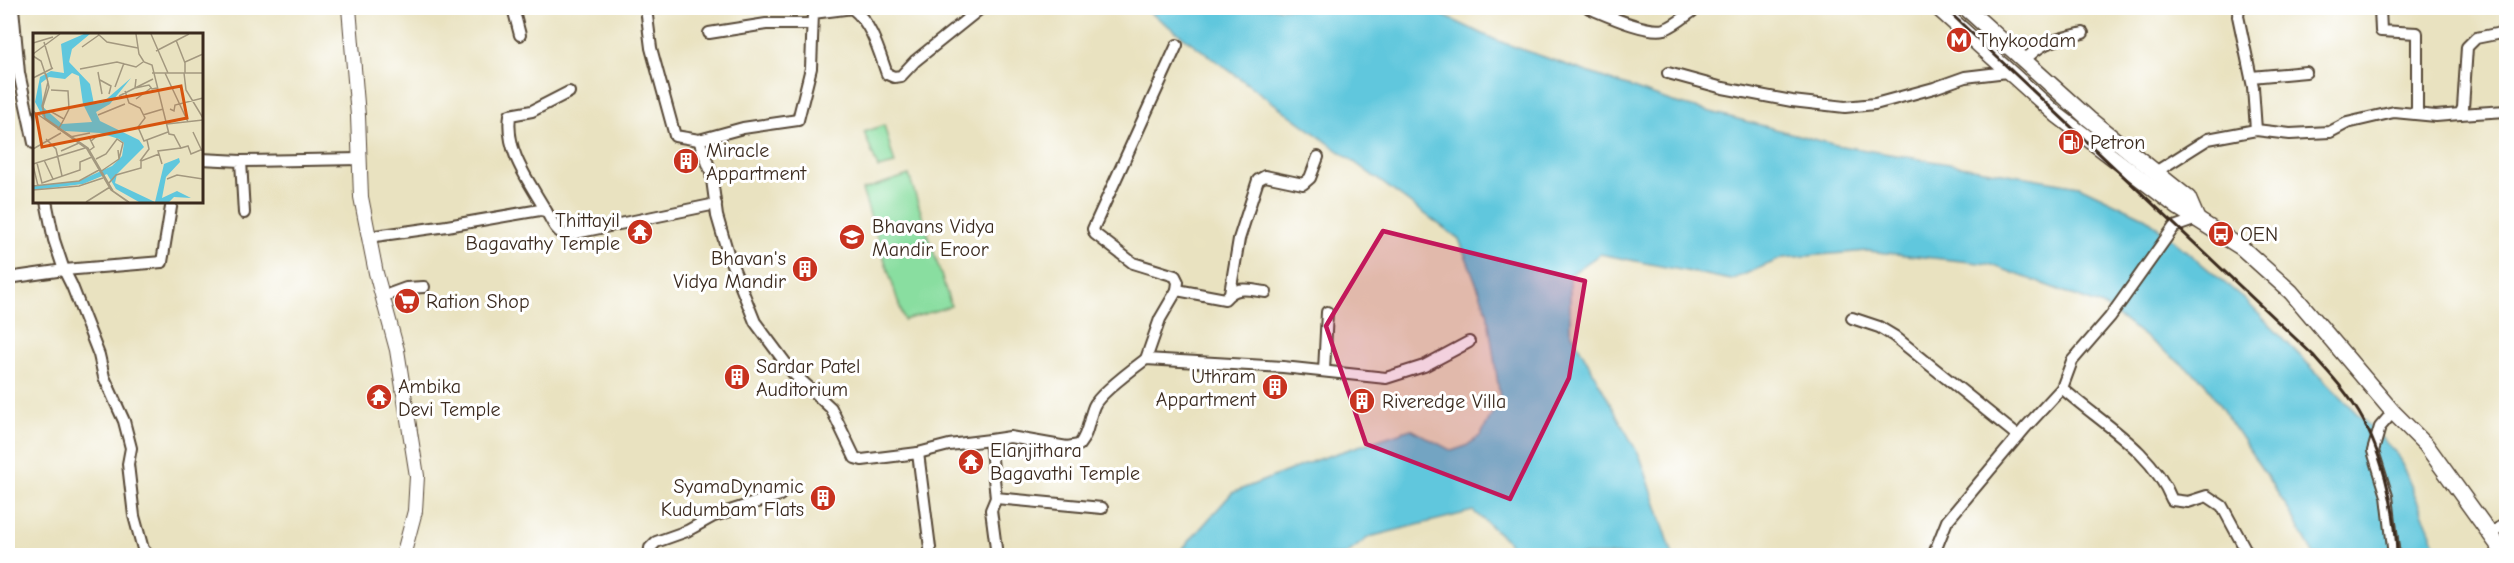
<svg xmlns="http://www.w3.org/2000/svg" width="2514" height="563" viewBox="0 0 2514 563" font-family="'Comic Neue',sans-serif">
<rect width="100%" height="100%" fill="#fff"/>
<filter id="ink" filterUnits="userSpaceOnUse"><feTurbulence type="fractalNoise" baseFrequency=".0167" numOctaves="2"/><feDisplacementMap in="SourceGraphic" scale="12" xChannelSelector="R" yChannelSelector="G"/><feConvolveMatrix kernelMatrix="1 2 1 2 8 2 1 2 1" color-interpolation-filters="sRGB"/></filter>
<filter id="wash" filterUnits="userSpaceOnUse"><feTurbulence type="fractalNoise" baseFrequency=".008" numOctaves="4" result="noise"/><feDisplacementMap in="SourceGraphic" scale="24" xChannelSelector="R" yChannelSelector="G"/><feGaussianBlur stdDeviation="1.35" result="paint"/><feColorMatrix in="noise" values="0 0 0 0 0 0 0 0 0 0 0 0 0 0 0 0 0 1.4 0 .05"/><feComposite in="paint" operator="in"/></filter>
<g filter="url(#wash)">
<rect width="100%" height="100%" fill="#e9e2c0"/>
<g fill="#89dea0" stroke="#62845f" stroke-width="1.5">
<path d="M884,125L895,164L878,168L864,132Z"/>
<path d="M909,175L951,306L904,320L862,190Z"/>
</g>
<path fill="#60c7dd" stroke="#4e787e" stroke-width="1.5" d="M1144,8H1427L1498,41L1673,102L1836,145L2079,186L2146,218L2243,298L2398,455L2440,555H2314L2285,504L2203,380L2105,307L1989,264L1868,251L1783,258L1731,280L1600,254L1570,275V330L1641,459L1673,555H1512L1509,542L1473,511L1369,537L1345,555H1177L1232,493L1316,460L1411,429L1452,451L1466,446L1481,435L1500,398L1487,311L1459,239Z"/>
</g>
<g filter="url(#ink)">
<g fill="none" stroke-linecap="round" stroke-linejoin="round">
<g stroke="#554636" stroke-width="14">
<g id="street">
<path d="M13,8L19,73L34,143"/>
<path d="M513,8L520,35"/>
<path d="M646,8L651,48L675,136L699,140"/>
<path d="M853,8L813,13L811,68L798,120L743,128L699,140L711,172L717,216L729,257L755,322L793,373L831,408L855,458L862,460L918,453L931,556"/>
<path d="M1589,8C1606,15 1647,34 1665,29C1676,25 1688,14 1697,8"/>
<path d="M2239,8L2238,16L2253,87L2256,130"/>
<path d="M2380,8L2381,31L2417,33V114"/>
<path d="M853,9C872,24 879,52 887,74L894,77L901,76L915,61L981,8"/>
<path d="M709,33L766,24H812"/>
<path d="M2023,62C2043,40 2056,40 2083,33"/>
<path d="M1668,73L1723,88L1792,101L1845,107L1875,104L1934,88L1965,77L2007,72"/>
<path d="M2251,77L2306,72"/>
<path d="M2460,114L2506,111"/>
<path d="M201,159L241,161L244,213"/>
<path d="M241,161L360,159"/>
<path d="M2154,173L2208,139L2256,130L2290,134L2330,132L2347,123L2394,112L2436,116L2460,114L2463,108L2467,47L2476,38L2506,32"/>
<path d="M46,201L54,240L64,270L72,286L99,355L104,377L124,421L131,448L128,464L134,516L143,549L149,556"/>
<path d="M546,211C529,181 505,152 510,115L532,111L569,92"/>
<path d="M2197,219L2174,227L2110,317L2072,361L2062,388C2101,423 2152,450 2172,500L2188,502L2207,496L2222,506L2249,556"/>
<path d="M368,237L447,226L540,210L546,211C552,220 555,232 566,235L716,204"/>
<path d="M8,278L64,270L162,262L172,201"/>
<path d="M1177,290L1178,282L1175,276L1133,263L1095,234L1093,229L1177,45"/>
<path d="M1230,293L1239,239L1258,180L1265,176L1303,184L1310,178L1318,157"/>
<path d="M384,296L406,288L424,287"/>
<path d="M1852,318L1879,327L1894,336L2018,436"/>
<path d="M1146,359L1160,319L1177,290L1225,299C1236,285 1249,290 1266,292"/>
<path d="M1324,371L1327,312"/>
<path d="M2393,412L2380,427L2373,451L2387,496L2394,556"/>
<path d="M990,440L1010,437L1067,447L1079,445C1089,433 1088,420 1094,406C1099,394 1134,368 1146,359L1283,367L1386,378L1424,366L1469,342"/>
<path d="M918,453L949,445L990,440L996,498L1102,508"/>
<path d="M996,498L991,510L997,556"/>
<path d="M2490,533L2506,524"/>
<path d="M649,556L650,548L656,542L687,531L714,516L780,495"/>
<path d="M1933,556L1947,521L2025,428L2062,388"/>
</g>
</g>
<g stroke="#554636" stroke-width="16">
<path id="secondary" d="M349,8L358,116L361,197L376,273L397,350L417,476L415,511L403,556"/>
</g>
<g stroke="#554636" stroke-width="18">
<g id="primary">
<path d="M1938,8L2057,115L2179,208L2242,248L2291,292L2393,412L2426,445L2506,556"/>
<path d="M1966,8L2089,119L2188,198L2197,219"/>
</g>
</g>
<use href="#street" stroke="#fff" stroke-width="10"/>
<use href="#secondary" stroke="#fff" stroke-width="14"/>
<use href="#primary" stroke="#fff" stroke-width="15"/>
<path stroke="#3b2a1e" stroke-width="3" d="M1945,8L2313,355C2327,371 2343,387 2354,405C2381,445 2396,509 2397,556"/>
</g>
</g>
<path fill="#c2185b" fill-opacity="0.2" stroke="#c2185b" stroke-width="4.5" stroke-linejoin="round" d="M1383,231L1585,281L1569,378L1510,499L1366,444L1326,326Z"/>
<defs>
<g id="metro-disc" transform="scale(1.35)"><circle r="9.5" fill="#c8321e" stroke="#fff"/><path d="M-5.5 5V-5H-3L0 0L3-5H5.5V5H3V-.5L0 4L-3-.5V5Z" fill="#fff"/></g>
<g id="fuel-disc" transform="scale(1.35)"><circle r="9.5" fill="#c8321e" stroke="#fff"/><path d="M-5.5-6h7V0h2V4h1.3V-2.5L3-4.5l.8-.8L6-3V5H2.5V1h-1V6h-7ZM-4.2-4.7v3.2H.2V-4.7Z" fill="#fff"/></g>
<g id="building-disc" transform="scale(1.35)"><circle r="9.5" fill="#c8321e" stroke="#fff"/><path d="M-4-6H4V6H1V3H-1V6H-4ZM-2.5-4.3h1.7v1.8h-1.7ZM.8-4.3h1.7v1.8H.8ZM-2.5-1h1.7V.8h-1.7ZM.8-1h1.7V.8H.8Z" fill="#fff"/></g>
<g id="temple-disc" transform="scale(1.35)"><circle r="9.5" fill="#c8321e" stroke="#fff"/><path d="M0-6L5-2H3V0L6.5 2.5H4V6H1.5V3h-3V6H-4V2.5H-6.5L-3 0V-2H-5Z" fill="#fff"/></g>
<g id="bus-disc" transform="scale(1.35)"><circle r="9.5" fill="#c8321e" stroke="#fff"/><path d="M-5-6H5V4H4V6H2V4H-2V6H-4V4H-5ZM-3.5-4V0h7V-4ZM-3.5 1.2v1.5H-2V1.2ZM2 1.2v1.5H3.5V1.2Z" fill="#fff"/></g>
<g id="school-disc" transform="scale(1.35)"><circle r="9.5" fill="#c8321e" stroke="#fff"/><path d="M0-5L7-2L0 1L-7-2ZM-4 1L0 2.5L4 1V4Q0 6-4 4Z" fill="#fff"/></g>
<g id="supermarket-disc" transform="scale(1.35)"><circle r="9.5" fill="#c8321e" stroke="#fff"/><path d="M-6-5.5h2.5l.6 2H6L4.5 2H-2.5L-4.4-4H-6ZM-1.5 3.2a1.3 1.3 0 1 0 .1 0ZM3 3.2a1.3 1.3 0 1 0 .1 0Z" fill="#fff"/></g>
</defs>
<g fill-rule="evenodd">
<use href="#metro-disc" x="1959" y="40"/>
<use href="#fuel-disc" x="2071" y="142"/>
<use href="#building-disc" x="686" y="161"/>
<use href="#temple-disc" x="640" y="232"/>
<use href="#bus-disc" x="2221" y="234"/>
<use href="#school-disc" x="852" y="237"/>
<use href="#building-disc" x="805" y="269"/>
<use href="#supermarket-disc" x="407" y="301"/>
<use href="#building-disc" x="737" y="377"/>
<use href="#building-disc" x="1275" y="387"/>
<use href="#temple-disc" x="379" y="397"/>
<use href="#building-disc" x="1362" y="401"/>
<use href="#temple-disc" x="971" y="462"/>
<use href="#building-disc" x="823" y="498"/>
</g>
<g text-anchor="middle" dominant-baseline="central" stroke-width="6" stroke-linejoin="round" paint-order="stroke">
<g font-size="20" fill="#3b2a1e" stroke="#fff" text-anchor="start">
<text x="1978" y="40">Thykoodam</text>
<text x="2090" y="142">Petron</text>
<text x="706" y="150">Miracle<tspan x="706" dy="23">Appartment</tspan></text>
<text x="620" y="220" text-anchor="end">Thittayil<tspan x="620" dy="23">Bagavathy Temple</tspan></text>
<text x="872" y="226">Bhavans Vidya<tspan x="872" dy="23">Mandir Eroor</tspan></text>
<text x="2240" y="234">OEN</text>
<text x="786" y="258" text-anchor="end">Bhavan's<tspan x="786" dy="23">Vidya Mandir</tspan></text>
<text x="426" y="301">Ration Shop</text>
<text x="756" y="366">Sardar Patel<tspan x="756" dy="23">Auditorium</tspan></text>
<text x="1256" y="376" text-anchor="end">Uthram<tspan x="1256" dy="23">Appartment</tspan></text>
<text x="398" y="386">Ambika<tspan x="398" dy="23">Devi Temple</tspan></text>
<text x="1382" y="401">Riveredge Villa</text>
<text x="990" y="450">Elanjithara<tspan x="990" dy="23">Bagavathi Temple</tspan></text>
<text x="804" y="486" text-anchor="end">SyamaDynamic<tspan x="804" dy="23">Kudumbam Flats</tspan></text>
</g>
</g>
<g transform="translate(33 33)">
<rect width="170" height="170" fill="#e9e2c0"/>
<path d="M51,1H57L39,16L36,29L57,51L61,71L69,70L98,45L77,71L63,79L67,88L106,107L111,114L84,141L82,150L122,169L131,131L146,125L147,129L133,144L129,165L144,158L158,165L141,164L136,169H106L83,156L74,141L50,151L0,157V153L46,148L79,133L89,123L91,110L86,106L67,100L32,98L11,86L2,69L7,44L18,38L31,40L28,11ZM39,40L46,43L50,71L59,89L29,91L10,74L8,50L16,44L32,46Z" fill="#60c7dd" fill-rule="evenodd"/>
<path fill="none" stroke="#60c7dd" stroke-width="3" d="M32,40L35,37L34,15L54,1"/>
<path fill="none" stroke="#a3987f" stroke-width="1.5" d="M65,1L74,9L105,15M103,1L106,21L111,29L119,32L136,101L141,102L148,115L155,113L158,121L170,116M118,1L135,40M143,7L152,30M11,9L19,36M0,10L20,4M49,14L66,2M123,18L156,1M0,21L27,1M0,23L8,28L15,49L9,73L12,85L55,115L80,158L96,169M47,36L84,29L103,34L110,29M65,39L69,61M119,40H170M132,40L155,89M151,40L153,57L170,85M152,40V29L170,21M0,45L20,35M103,46L102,55L116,52L119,56L124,55M67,47L78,53L76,61M82,54L91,30M18,57L35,58L36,76L31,86M92,58L96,70L107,75L112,85L105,94L111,108L135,99M86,63L120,46M103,66L118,55M137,76L141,78L142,72L170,65M0,78L54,116L78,157L95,169M17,78L31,86L25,97M65,82L92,71M110,82L130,76M12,85L10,73L16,54L13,41M134,91L170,87M160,99L169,118M37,104L57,100M13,106L23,116L29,143M0,116L28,100M57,117L61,114L56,104L64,103L58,108M28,118L46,110M63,126L73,121L84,106L90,110L86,126M11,127L20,146M107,128L116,116L114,107M4,130L9,150L47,137V129L59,124M0,131L52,115M129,131L125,118L148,115M0,132L5,153M67,139L86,126L85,117M134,146L144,142L170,146M76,150L83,142L108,135V128L126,121M0,153L46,148L66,137M0,157L46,153L70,145M53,169L77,154"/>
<path fill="#d7540e" fill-opacity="0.15" stroke="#d7540e" stroke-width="3" d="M148,53L154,85L9,114L3,81Z"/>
<rect width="170" height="170" fill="none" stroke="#3b2a1e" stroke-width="3"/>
</g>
<rect width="2514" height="563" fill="none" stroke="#fff" stroke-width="30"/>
</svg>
